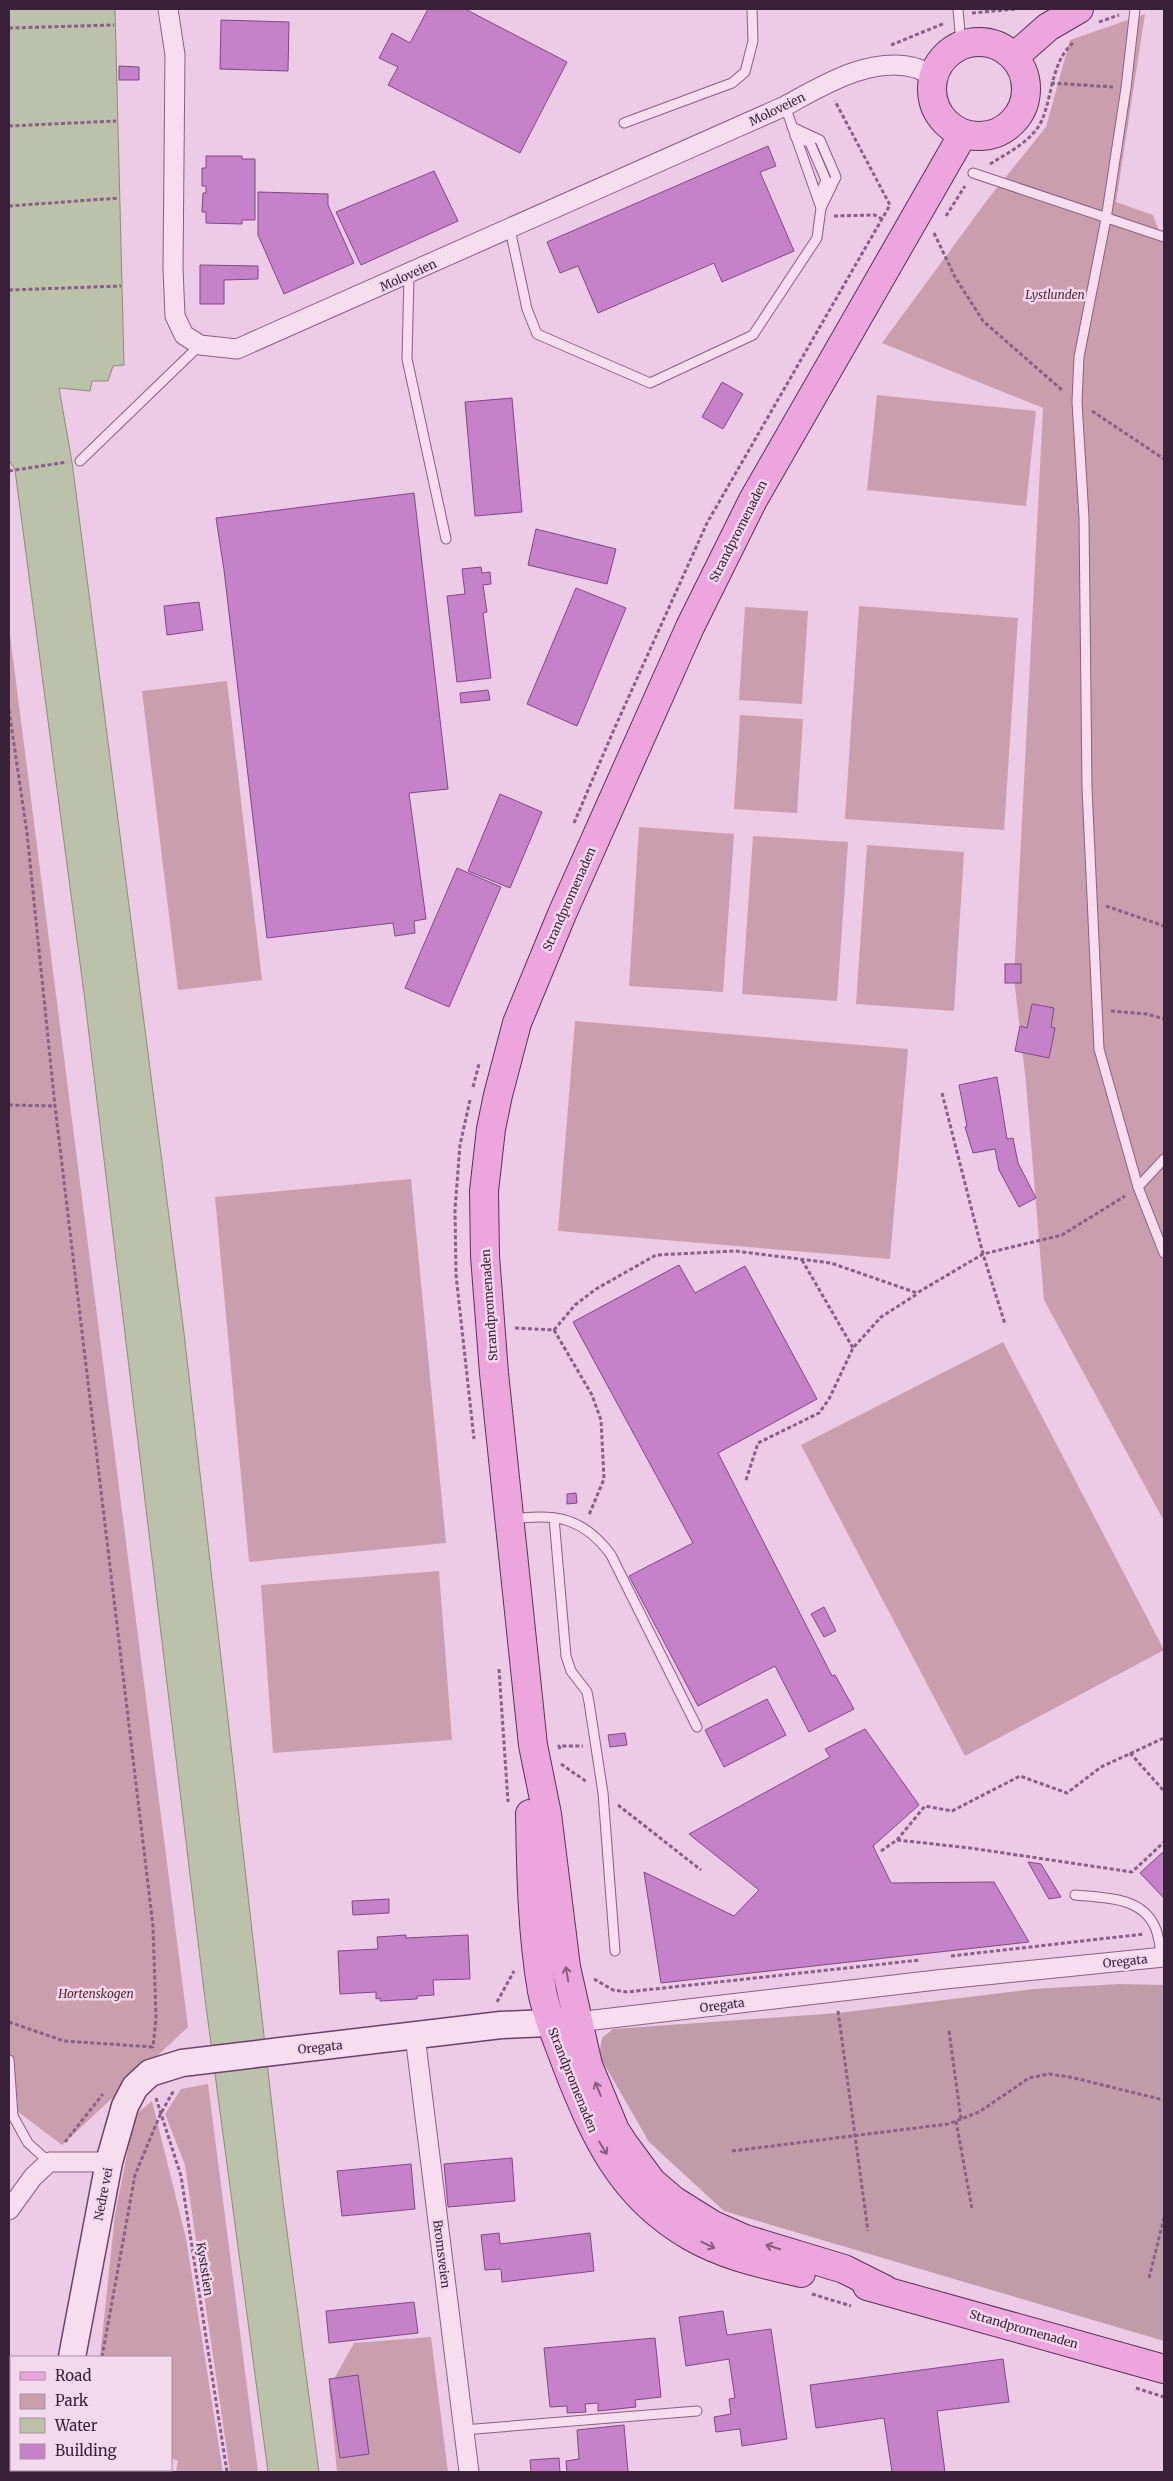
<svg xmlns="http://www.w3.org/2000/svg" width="1173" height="2481" viewBox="0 0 1173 2481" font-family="Merriweather,serif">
<rect width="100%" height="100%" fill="#edcae5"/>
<g fill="#cb9eae">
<path d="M1145,14L1116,202L1153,215L1164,246V1521L1044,1300L1026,1083L1014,978L1043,408L882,343L988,199L1046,127L1070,40Z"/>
<path d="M877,395L1036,411L1026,506L867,490Z"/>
<path d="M859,606L1018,618L1004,830L845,819Z"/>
<path d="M745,607L808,611L802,704L739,700Z"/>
<path d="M9,627L188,2027L62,2145L9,2105Z"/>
<path d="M227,681L262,980L178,990L142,691Z"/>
<path d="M740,715L803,719L797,813L734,809Z"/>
<path d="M639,827L734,834L723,992L629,986Z"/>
<path d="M753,836L848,842L837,1001L742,994Z"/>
<path d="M867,845L964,852L954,1011L856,1004Z"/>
<path d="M575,1021L908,1049L890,1259L558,1231Z"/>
<path d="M411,1179L446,1543L249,1562L215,1197Z"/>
<path d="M1003,1342L1164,1650L965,1756L801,1445Z"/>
<path d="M439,1571L452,1740L273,1753L261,1585Z"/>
<path d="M208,2084L258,2472H230L185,2165L165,2114L181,2089Z"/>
<path d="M152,2101L186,2238L223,2472H176L178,2461L171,2458V2357H100L115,2214L135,2115Z"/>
<path d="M431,2337L448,2472H337L329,2388L354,2343Z"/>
</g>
<path fill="#c09ca9" d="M1120,1984L1164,1985V2341L724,2211L649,2142L599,2055L602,2038L613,2029L838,2013L1034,1989Z"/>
<path fill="#bcc1aa" stroke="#879071" d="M9,9H115L124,365L113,366L108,381H92L90,391L59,388L72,462L184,1333L282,2194L319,2472H268L204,1991L85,1001L15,470L9,460Z"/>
<g fill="#c582c9" stroke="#824687">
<path d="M428,9H465L567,62L520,153L388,85L398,67L379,58L392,33L410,43Z"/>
<path d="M221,20L289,22L288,71L220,69Z"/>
<path d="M119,66L139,67V80H119Z"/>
<path d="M768,146L776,166L760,172L794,251L722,282L714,263L598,313L578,266L560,273L547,242Z"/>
<path d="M206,156H242V159H255V220H242V224L206,223V212H202L203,193H206V186H202V168H206Z"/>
<path d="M434,171L458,221L361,265L336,212Z"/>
<path d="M258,192L328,194V205L354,263L284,294L258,235Z"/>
<path d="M200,265L258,266V279L224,280V304H200Z"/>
<path d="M722,382L743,394L723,429L702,417Z"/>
<path d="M512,398L522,512L475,516L465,402Z"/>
<path d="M414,493L448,789L409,793L426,919L414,921L415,933L395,936L393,923L267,938L224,570L216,518Z"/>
<path d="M536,529L616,549L607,584L528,565Z"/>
<path d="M481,567L482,573L490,572L491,584L483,585L487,612L483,613L491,678L457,682L447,596L465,594L462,569Z"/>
<path d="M576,588L626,608L577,726L527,704Z"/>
<path d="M199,602L203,630L167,635L164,606Z"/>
<path d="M488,690L490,700L461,703L460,693Z"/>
<path d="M500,794L542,812L510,888L468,871Z"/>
<path d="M457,868L501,887L449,1007L405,988Z"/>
<rect x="1005" y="964" width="16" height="19"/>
<path d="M1032,1004L1054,1008L1051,1027L1055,1028L1049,1058L1015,1051L1020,1026L1027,1028Z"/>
<path d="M997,1077L1007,1139L1013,1138L1018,1163L1036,1198L1019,1207L999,1170L995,1149L973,1153L965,1127L967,1126L959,1085Z"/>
<path d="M679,1265L695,1293L745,1266L817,1399L718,1453L832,1676L835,1675L854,1709L809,1732L775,1666L698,1706L629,1576L693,1543L573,1322Z"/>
<path d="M576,1493L577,1503L567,1504V1494Z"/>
<path d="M824,1607L836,1631L824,1637L811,1614Z"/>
<path d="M767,1699L786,1735L724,1767L705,1730Z"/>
<path d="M865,1729L919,1805L873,1846L891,1883L994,1882L1029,1942L661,1983L644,1872L734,1916L759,1890L689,1834L830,1757L825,1749Z"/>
<path d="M625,1733L627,1745L610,1747L608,1735Z"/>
<path d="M1164,1851V1898L1140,1873Z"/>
<path d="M1028,1862L1041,1864L1061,1897L1049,1899Z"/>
<path d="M389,1899V1913L353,1915L352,1901Z"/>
<path d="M406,1935V1938L468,1935L470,1979L433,1980L434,1995L417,1996V1999L380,2001V1998L376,1999V1992L340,1994L338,1951L378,1949L377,1937Z"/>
<path d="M512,2158L515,2201L448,2207L444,2164Z"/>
<path d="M411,2164L415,2209L342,2216L337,2171Z"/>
<path d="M499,2233L500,2244L590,2233L594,2271L502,2282L501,2269L485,2270L481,2235Z"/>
<path d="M414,2302L418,2333L329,2343L326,2311Z"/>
<path d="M723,2311L727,2335L771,2329L787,2439L742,2446L740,2429L716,2432L714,2417L731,2414L729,2399L735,2398L729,2359L686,2366L679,2317Z"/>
<path d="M655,2338L661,2397L635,2400L636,2407L598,2411V2403L585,2404L586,2412L567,2413V2406L550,2407L544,2348Z"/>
<path d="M1003,2359L1009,2402L937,2411L945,2472H892L884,2418L816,2428L810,2385Z"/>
<path d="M358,2375L369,2454L340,2458L329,2379Z"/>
<path d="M624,2425L628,2472H567L566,2461L579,2459L577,2430Z"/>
<path d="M559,2458L560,2472H531L530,2460Z"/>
<path d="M96,2470H154L153,2472H96Z"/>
</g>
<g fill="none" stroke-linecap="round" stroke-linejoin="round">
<g stroke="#895f86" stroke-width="11">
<g id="lane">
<path d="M958,9L961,45"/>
<path d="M1135,9L1126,88L1106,219L1079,357L1077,402L1084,518L1087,788L1099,1049L1138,1187L1164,1253"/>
<path d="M624,123L732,83L745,72L753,41L752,9"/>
<path d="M792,127L820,140L836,177L821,208"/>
<path d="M795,136L810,143L826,180L818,199"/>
<path d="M973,173L1164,237"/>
<path d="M510,229L527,309L537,334L650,383L753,335L817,238L821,208L785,106"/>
<path d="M409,275L407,359L446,539"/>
<path d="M80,461L200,345"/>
<path d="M1138,1187L1164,1159"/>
<path d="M554,1518L566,1656L571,1671L587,1692L589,1702L603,1793L615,1951"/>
<path d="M513,1519C556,1513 584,1518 611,1555L697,1727"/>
<path d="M1075,1895C1103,1898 1141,1896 1155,1927C1159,1936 1160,1948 1162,1957"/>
<path d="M9,2060L13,2116L28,2143L49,2162"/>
<path d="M463,2430L697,2411"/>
</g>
</g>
<g stroke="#895f86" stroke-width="21">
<g id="street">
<path d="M168,9L175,55L173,268L175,316L184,335L200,345L237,349L785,106C822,86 871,55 916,68C922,70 928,74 933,77"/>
<path d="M577,2022L945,1979L1164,1957"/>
<path d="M415,2036L469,2472"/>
<path d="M9,2210L33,2177L49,2162H109"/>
</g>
</g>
<g stroke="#6b4269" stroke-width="29">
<g id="secondary">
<path d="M72,2357L109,2162L125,2106L135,2087L150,2073L182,2063L281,2051L501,2025L571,2022"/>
<path d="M50,2472L51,2470"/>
</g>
</g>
<g stroke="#573257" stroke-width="30">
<g id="primary">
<circle cx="979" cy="89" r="47"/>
<path d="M1014,57L1048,27L1079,9"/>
<path d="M530,1814C531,1872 532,1933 542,1991C547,2017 558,2041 567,2066C595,2137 621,2196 690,2236C724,2256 763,2264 801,2273"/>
<path d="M867,2286L1164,2369"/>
<path d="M884,2289L844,2269L745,2239L713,2225L673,2200L652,2182L624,2144L615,2130L588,2065L566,1967L547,1814L533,1745L494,1373L485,1256L484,1191L491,1129L498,1095L517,1023L562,914L690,627L753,500L963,134"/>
</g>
</g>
<g stroke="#895f86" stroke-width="3" stroke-dasharray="4 2.5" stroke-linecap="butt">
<path d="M972,13L1016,9"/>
<path d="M1099,22L1119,15"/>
<path d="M9,28L114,25"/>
<path d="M891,45L945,23"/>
<path d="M1051,83L1113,87"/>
<path d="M9,126L116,121"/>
<path d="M990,164C1006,154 1024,145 1036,130C1053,109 1048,64 1073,43"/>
<path d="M9,206L119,198"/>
<path d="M834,216L875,215L882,219"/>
<path d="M946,216L965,186"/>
<path d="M934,233L955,277L983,321L1062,390"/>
<path d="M9,290L121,286"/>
<path d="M1092,411L1164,459"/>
<path d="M9,471L67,462"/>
<path d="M9,710L27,833L55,1106L153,1926L156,2017L153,2048"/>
<path d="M574,823L612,734L707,523L890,205L835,101"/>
<path d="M1106,906L1164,926"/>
<path d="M1111,1011L1147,1014L1164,1019"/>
<path d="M473,1087L479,1064"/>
<path d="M942,1093L983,1254L1005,1324"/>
<path d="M470,1100L460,1145L455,1209L456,1275L474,1439"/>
<path d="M9,1105L55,1106"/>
<path d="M802,1260L853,1348"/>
<path d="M515,1328L554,1330L575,1305L596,1289L656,1255L735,1251L831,1263L917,1293L983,1254L1062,1235L1125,1196"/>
<path d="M554,1330L592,1395L601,1420L604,1479L589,1515"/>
<path d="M746,1480L758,1443L819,1413L829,1399L853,1348L881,1317L917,1294"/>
<path d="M499,1669L508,1802"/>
<path d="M560,1749L559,1746H583"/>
<path d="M1130,1753L1164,1791"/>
<path d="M561,1764L587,1782"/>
<path d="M618,1805L701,1870"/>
<path d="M897,1840L925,1806L952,1811L1020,1776L1067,1793L1101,1767L1164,1738"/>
<path d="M881,1851L897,1840L970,1848L1132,1872L1164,1842"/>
<path d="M951,1956L1144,1934"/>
<path d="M594,1979L613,1990L627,1992L920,1960"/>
<path d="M497,2002L514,1971"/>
<path d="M838,2011L868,2231"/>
<path d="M9,2022L64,2041L153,2047"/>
<path d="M949,2031L961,2119"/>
<path d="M156,2098L181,2176L227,2472"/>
<path d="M956,2121L972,2209"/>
<path d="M65,2142L103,2094"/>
<path d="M732,2151L948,2124L979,2112L1029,2078L1049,2074L1070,2077L1164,2100"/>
<path d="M1149,2278L1164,2218"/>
<path d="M812,2294L851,2306"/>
<path d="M102,2357L135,2175L160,2115L174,2090"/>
<path d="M1136,2388L1164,2397"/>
<path d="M79,2472L80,2470"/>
</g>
<use href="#lane" stroke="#f8ddf1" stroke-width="9"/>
<use href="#street" stroke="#f8ddf1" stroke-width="19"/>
<use href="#secondary" stroke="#f8ddf1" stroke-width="26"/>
<use href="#primary" stroke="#eda5dd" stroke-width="28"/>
</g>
<defs><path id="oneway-shaft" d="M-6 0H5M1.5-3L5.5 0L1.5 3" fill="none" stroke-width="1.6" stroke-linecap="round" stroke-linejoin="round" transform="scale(1.25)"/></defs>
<g stroke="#8b5c83">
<use href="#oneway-shaft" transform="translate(567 1974) rotate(-100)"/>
<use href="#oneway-shaft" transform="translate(598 2089) rotate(-112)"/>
<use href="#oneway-shaft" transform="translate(603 2148) rotate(59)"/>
<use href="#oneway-shaft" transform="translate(708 2245) rotate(26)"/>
<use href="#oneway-shaft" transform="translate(773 2247) rotate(-162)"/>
</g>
<g text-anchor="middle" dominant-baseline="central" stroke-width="5" stroke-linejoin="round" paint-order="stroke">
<g font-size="12" fill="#3a213a" stroke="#f4d9ee">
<text transform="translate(777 109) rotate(-26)">Moloveien</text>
<text transform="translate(408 275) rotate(-24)">Moloveien</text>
<text transform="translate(738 531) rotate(-63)">Strandpromenaden</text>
<text transform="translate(569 899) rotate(-66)">Strandpromenaden</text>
<text transform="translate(489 1305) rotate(-94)">Strandpromenaden</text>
<text transform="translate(1125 1961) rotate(-6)">Oregata</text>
<text transform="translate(722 2005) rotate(-7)">Oregata</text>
<text transform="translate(320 2047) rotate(-6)">Oregata</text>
<text transform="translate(573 2080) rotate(68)">Strandpromenaden</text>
<text transform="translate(103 2194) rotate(-79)">Nedre vei</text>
<text transform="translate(442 2254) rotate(83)">Bromsveien</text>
<text transform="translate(205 2269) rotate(81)">Kyststien</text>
<text transform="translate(1024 2329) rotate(16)">Strandpromenaden</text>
</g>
<g font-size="12" font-style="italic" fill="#552933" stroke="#f4d9ee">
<text x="1055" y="294">Lystlunden</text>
<text x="96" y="1993">Hortenskogen</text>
</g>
</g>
<rect width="1173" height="2481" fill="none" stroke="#3a213a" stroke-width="20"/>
<rect x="10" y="2356" width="162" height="115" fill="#f4d9ee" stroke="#aa8fa6"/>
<rect x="20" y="2372" width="25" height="8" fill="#eda5dd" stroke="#aa8fa6"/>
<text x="55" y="2381" font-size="15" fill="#3a213a">Road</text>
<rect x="20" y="2394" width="25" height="15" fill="#cb9eae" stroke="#aa8fa6"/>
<text x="55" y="2406" font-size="15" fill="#3a213a">Park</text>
<rect x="20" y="2418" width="25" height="15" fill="#bcc1aa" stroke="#aa8fa6"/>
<text x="55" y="2431" font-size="15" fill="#3a213a">Water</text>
<rect x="20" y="2444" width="25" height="15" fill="#c582c9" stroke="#aa8fa6"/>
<text x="55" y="2456" font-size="15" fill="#3a213a">Building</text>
</svg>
